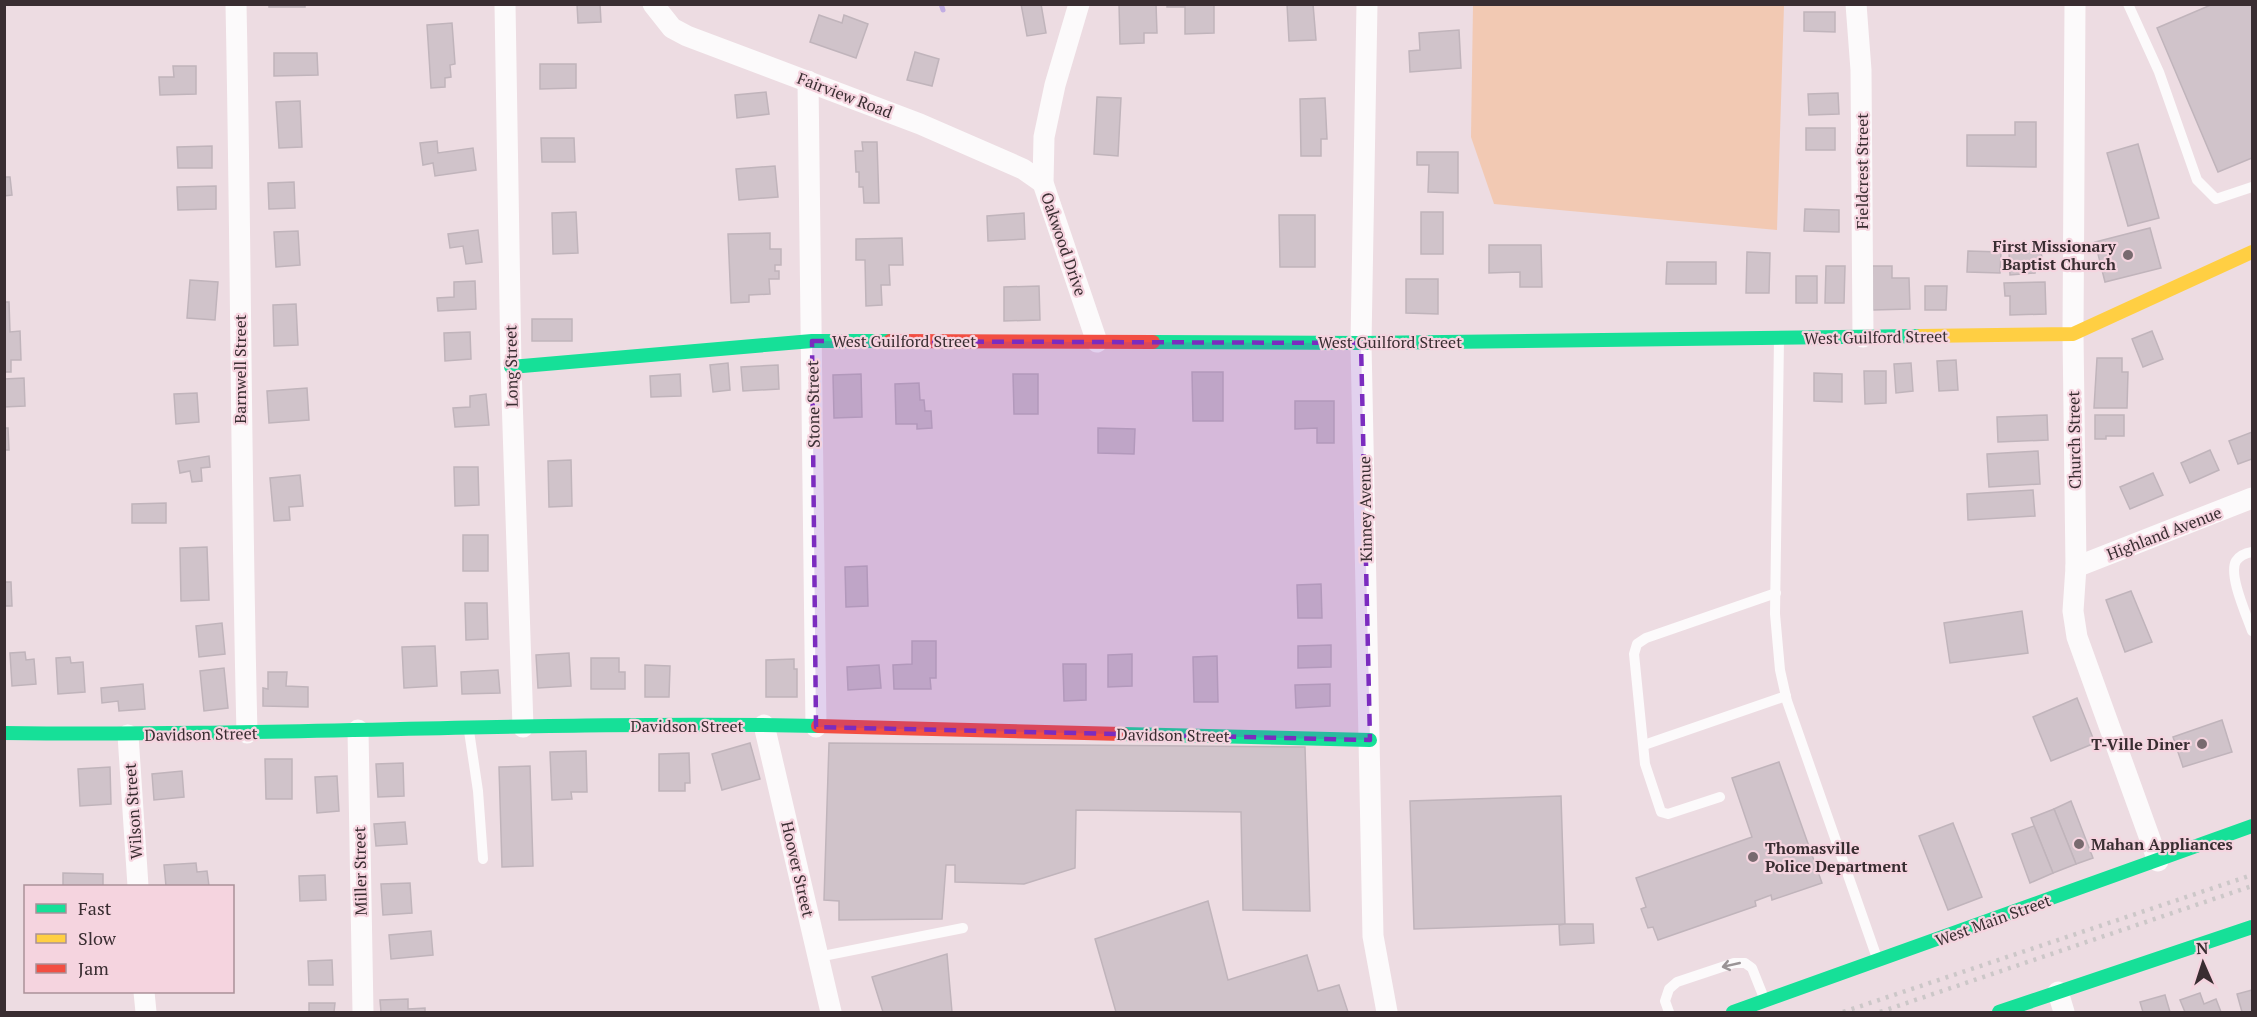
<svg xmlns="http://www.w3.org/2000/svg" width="2257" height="1017" viewBox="0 0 2257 1017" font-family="'PT Serif',serif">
<rect width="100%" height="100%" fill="#eddce2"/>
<path fill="#f2c9b3" d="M1473,5H1784L1777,230L1494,204L1471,137Z"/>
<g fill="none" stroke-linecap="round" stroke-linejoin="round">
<path stroke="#c1ade3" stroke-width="5" d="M941,4L943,10"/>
</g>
<g fill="#d0c3ca" stroke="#c0b4bb" stroke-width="1.5">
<rect x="269" y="4" width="36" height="3"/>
<path d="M577,4H600L601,22L578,23Z"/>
<path d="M1021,4H1041L1046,33L1027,36Z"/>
<path d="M1119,4H1156L1157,33H1144V43L1120,44Z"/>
<path d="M1167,4H1214V33L1185,34V7H1167Z"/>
<path d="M1287,4H1313L1316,40L1289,41Z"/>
<path d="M2213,4H2252V158L2218,172L2157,28Z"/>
<path d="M1804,12H1835V32L1804,31Z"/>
<path d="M819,15L842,23L844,15L868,24L856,58L810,42Z"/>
<path d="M452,23L455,64L450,65L451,77L445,78V87L431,88L427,25Z"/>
<path d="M1459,30L1461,68L1410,72L1409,51L1420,50L1419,33Z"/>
<path d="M915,52L939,59L932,86L907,80Z"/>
<path d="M274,53H317L318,75L274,76Z"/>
<path d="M540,64H576V88L540,89Z"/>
<path d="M173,66H196V94L160,95L159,77H174Z"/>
<path d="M766,92L769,114L737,118L735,95Z"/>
<path d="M1838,93L1839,114L1809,115L1808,94Z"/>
<path d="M1097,97L1121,98L1118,156L1094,154Z"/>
<path d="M1325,98L1327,139H1321V156H1301L1300,99Z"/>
<path d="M300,101L302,147L279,148L276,102Z"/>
<path d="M2015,122H2036V167L1967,166V135H2015Z"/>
<rect x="1806" y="128" width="29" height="22"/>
<path d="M541,138H574L575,162H542Z"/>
<path d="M437,141L438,153L473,148L476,170L435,176L433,163L423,165L420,143Z"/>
<path d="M862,142H877L879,203H864L863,187H859V172H856L855,151H863Z"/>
<path d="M2138,144L2159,218L2128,226L2107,153Z"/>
<path d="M212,146V168H178L177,147Z"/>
<path d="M1417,152H1458V193L1428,192L1429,165H1417Z"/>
<path d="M775,166L778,197L739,200L736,169Z"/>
<path d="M4,177H10L12,195L4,196Z"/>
<path d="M294,182L295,208L269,209L268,183Z"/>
<path d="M216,186V209L178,210L177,187Z"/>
<path d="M1805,209L1839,210V232L1804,231Z"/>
<path d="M576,212L578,253L553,254L552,213Z"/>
<rect x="1421" y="212" width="22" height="42"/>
<path d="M1024,213L1025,239L988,241L987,216Z"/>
<path d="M1279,215H1315V267H1280Z"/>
<path d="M2150,228L2161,268L2105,282L2095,242Z"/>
<path d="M478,230L482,262L466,264L463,246L450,248L448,234Z"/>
<path d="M298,231L300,265L276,267L274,232Z"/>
<path d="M770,233V249H781V265H775V271H779V279H769L770,294L749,295V302L731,303L728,234Z"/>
<path d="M902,238L903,265H889L890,285H881L882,305L866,306L865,260H856V239Z"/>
<path d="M1489,245H1541L1542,287H1520V272L1489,273Z"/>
<path d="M2041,250L2042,259L2034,260L2035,273L2010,275L2009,252Z"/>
<path d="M1968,251L2001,252L2000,273L1967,272Z"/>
<path d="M1747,252L1770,253L1769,293H1746Z"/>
<path d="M1667,262H1716V284H1666Z"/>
<path d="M1826,266H1845L1844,303H1825Z"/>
<path d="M1872,266H1892V278H1909L1910,309L1873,310Z"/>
<rect x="1796" y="276" width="21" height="27"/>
<path d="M1406,279H1438V314L1406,313Z"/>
<path d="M190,280L218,282L215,320L187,318Z"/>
<path d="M475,281L476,309L438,311L437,298L454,297V282Z"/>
<path d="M2045,282L2046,314L2010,315V296H2005L2004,283Z"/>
<path d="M1039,286L1040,320L1004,321V287Z"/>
<path d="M1925,286H1947L1946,310H1925Z"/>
<path d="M4,302H9L10,332L20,331L21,360H11V372H4Z"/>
<path d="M296,304L298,345L274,346L273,305Z"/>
<rect x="532" y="319" width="40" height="22"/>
<path d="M2152,331L2163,359L2143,367L2132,339Z"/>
<path d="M470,332L471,359L445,361L444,333Z"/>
<path d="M2097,358H2122V372H2128L2127,408H2094Z"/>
<path d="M1956,360L1958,390L1939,391L1937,361Z"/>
<path d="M728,363L730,390L713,392L710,365Z"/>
<path d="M1911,363L1913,391L1896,393L1894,364Z"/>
<path d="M778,365L779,389L743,391L741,367Z"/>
<path d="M1864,371H1886V403L1865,404Z"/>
<path d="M1192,372H1223V421H1193Z"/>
<path d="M1814,373L1842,374V402L1814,401Z"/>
<path d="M680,374L681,396L651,397L650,376Z"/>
<path d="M861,374L862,417L834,418L833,375Z"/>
<path d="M1013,374H1038V414H1014Z"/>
<path d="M24,378L25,406L4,407V379Z"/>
<path d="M919,383L920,400H924L925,411H931L932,428L917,429V424H896L895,384Z"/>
<path d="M307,388L309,420L269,423L267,391Z"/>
<path d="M197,393L199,422L176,424L174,394Z"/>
<path d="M486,394L489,425L455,427L453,408L470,407V396Z"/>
<path d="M1295,401H1334V443H1317V428L1295,429Z"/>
<path d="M2047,415L2048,440L1998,442L1997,417Z"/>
<path d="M2095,415H2124V436H2106V439H2095Z"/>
<path d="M4,428H8L9,450H4Z"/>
<path d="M1098,428L1135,429L1134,454L1098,453Z"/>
<path d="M2252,432V459L2238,464L2229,441Z"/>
<path d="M2210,450L2219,470L2190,483L2181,463Z"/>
<path d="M2038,451L2040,484L1989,487L1987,454Z"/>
<path d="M209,456L210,467L201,468L202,481L192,482L190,471L180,473L178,461Z"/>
<path d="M571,460L572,506L549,507L548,461Z"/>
<path d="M454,467H478L479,505L455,506Z"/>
<path d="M2153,473L2163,495L2130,509L2120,487Z"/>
<path d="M300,475L303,506L289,507L290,520L274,521L270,478Z"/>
<path d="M2033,490L2035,516L1968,520L1967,494Z"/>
<path d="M166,503V523H132V504Z"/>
<rect x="463" y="535" width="25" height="36"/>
<path d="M207,547L209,600L181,601L180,548Z"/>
<path d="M867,566L868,606L846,607L845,567Z"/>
<path d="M4,582H11L12,606H4Z"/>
<path d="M1321,584L1322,618H1298L1297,585Z"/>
<path d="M2131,591L2152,642L2125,652L2106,600Z"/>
<path d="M465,603H487L488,639L466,640Z"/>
<path d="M2022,611L2028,653L1950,663L1944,623Z"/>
<path d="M222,623L225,654L199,657L196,626Z"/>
<path d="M912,641H936V678H930L931,689H894L893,665L912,664Z"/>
<path d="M1331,645V667L1298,668V646Z"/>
<path d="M435,646L437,686L404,688L402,647Z"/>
<path d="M25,652L26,660L34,659L36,684L12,686L10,653Z"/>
<path d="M569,653L571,686L538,688L536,655Z"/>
<path d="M1132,654V686L1108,687V655Z"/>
<path d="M1217,656L1218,702H1194L1193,657Z"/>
<path d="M70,657L71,663L83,662L85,692L58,694L56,658Z"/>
<path d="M591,658H619V672H625V689H591Z"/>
<path d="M794,659V669H797V697H766V660Z"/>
<path d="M1063,664H1086V700L1064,701Z"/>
<path d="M645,665L670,666L669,697H645Z"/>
<path d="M879,665L881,688L848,690L847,667Z"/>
<path d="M224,668L228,708L204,711L200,671Z"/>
<path d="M498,670L500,693L462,694L461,672Z"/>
<path d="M268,672H287L286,686L308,687V707L263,706V688L268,689Z"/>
<path d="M143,684L145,709L119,711L118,701L102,703L101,688Z"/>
<path d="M1330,684V706L1296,708L1295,685Z"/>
<path d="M2077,698L2095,743L2051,761L2033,717Z"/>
<path d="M2222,720L2232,752L2183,767L2173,737Z"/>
<path d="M750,743L760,779L722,790L712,754Z"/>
<path d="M829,743L1305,747L1310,911L1243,910L1241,812L1076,810L1075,868L1024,884L955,882V865H946L942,919L839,920V901L824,900Z"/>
<path d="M586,751L587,792H571L572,799L552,800L550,752Z"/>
<path d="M689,753L690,783H685V791H659V754Z"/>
<path d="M265,759H292V799H266Z"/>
<path d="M1779,762L1822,883L1772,900L1771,895L1755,901L1756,906L1658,940L1653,927L1648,928L1641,909L1646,907L1636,878L1752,837L1732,778Z"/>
<path d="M403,763L404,796L378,797L376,764Z"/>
<path d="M530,766L533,866L502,867L499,767Z"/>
<path d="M110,767L111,804L80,806L78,769Z"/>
<path d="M182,771L184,797L154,800L152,774Z"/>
<path d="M337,776L339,811L317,813L315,777Z"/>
<path d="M1561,796L1565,924L1414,929L1410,801Z"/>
<path d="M2071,801L2093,858L2076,864L2054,809Z"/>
<path d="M2054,809L2076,864L2053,873L2031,818Z"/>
<path d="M405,822L407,844L376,846L374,824Z"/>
<path d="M1953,823L1982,897L1948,910L1919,836Z"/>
<path d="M2034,826L2053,873L2030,883L2012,834Z"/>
<path d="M196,863L197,872L207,871L209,886H166L164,865Z"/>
<path d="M63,873L103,874V886H63Z"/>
<path d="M325,875L326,900L300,901L299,876Z"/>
<path d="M410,883L412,913L383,915L381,884Z"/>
<path d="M1208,901L1228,980L1307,955L1318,991L1339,985L1348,1012H1116L1095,939Z"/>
<path d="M1565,924H1593L1594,943L1560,945L1559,925Z"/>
<path d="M431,931L433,955L391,959L389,935Z"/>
<path d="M947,954L952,1012H883L872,977Z"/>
<path d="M332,960L333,985H309L308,961Z"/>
<path d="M2252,990V1012H2242L2237,994Z"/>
<path d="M2200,993L2204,1004L2216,999L2221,1012H2185L2180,1000Z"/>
<path d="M2165,995L2170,1012H2143L2140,1002Z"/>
<path d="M408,999V1009L425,1008V1012H381L380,1000Z"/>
<path d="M309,1003H335L334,1012H309Z"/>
</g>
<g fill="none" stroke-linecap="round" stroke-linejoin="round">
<g stroke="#fcfafb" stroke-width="10">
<path d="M2128,4L2159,72L2197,180L2216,199L2252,187"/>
<path d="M1779,339L1775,614L1780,670L1787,701L1877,958"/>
<path d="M2252,552C2246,553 2240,555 2236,561C2228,575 2247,616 2252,631"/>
<path d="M469,731L478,791L483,859"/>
<path d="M1644,745L1786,696"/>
<path d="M1720,797L1668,814L1661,812L1645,764L1634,654L1637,644L1646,638L1776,593"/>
<path d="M818,957L963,928"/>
<path d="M1669,1012L1665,1001L1669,989L1677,982L1734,963H1745L1752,968L1764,998"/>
</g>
<g stroke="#fcfafb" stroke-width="21">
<path d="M236,4C241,247 241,490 247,733"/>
<path d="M505,4L511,367L523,727"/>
<path d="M653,4L672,28L687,36L920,124L1023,169L1043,183"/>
<path d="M1079,4L1055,85L1044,137L1043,183L1097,342"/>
<path d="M1367,4L1361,343L1373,936L1387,1012"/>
<path d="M1856,4L1861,70L1863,337"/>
<path d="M2075,4L2073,334L2076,567L2073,611L2077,637L2158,861"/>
<path d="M808,81L816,727"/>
<path d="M2076,567L2252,498"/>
<path d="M764,725L831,1012"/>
<path d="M358,730L363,1012"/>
<path d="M128,735L138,886"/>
<path d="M144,992L146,1012"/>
<path d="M2058,992L2064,1012"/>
</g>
<g stroke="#16e098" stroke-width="14">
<path d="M1153,342L1361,343L1920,336"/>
<path d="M511,367L812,341H890"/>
<path d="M4,733C275,737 547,720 818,726"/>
<path d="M1123,734L1370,740"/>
<path d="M1733,1012L2252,826"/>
<path d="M1999,1012L2252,927"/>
</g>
<path stroke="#ffcf43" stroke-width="14" d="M1920,336L2073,334L2252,252"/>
<g stroke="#f24e42" stroke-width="14">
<path d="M890,341L1153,342"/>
<path d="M818,726L1123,734"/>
</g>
<g stroke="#ccc7c8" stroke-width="4.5" stroke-dasharray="3 6" stroke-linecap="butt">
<path d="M1843,1012L2252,875"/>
<path d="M1880,1012L2252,886"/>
</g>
</g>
<defs><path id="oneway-shaft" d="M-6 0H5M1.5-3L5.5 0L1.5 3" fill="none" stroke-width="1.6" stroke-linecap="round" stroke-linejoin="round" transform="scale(1.5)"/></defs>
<use stroke="#9a9496" href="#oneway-shaft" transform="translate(1731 965) rotate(167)"/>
<path fill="#7b2cbf" fill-opacity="0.2" stroke="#7b2cbf" stroke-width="4.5" stroke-dasharray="12 8" stroke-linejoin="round" d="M812,341L1361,343L1370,740L816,727Z"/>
<g fill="#786a6f" stroke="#f5d4df" stroke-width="2">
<circle cx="2128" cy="255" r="6"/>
<circle cx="2202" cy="744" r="6"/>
<circle cx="2079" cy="844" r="6"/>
<circle cx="1753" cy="857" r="6"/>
</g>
<g text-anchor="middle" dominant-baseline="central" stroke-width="4.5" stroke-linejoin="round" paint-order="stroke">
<g font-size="16" fill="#392d31" stroke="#f5d4df">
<text transform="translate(845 95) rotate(21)">Fairview Road</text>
<text transform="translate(1862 171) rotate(-90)">Fieldcrest Street</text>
<text transform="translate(1064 244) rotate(71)">Oakwood Drive</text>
<text transform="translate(1876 337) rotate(-1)">West Guilford Street</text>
<text x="904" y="341">West Guilford Street</text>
<text x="1390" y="342">West Guilford Street</text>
<text transform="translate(511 366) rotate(-91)">Long Street</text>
<text transform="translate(240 369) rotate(-90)">Barnwell Street</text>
<text transform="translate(813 404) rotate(-91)">Stone Street</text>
<text transform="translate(2074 440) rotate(-91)">Church Street</text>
<text transform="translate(1365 509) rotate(-91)">Kinney Avenue</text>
<text transform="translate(2164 533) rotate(-21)">Highland Avenue</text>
<text x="687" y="726">Davidson Street</text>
<text transform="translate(201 734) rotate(-1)">Davidson Street</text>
<text transform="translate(1173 735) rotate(1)">Davidson Street</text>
<text transform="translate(133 811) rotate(-94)">Wilson Street</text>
<text transform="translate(798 869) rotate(77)">Hoover Street</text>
<text transform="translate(360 871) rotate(-91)">Miller Street</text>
<text transform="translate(1993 920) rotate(-20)">West Main Street</text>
</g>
<g font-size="16" font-weight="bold" fill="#392d31" stroke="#f5d4df" text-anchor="end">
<text x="2116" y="246">First Missionary<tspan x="2116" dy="18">Baptist Church</tspan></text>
<text x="2190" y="744">T-Ville Diner</text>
<text x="2091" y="844" text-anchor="start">Mahan Appliances</text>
<text x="1765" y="848" text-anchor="start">Thomasville<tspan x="1765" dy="18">Police Department</tspan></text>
</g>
</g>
<rect width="2257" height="1017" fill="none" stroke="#392d31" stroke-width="12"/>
<rect x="24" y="885" width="210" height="108" fill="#f5d4df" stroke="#aa9199" stroke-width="1.5"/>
<rect x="36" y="904" width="30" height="9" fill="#16e098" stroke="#aa9199" stroke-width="1.5"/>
<text x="78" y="915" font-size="18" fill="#392d31">Fast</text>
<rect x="36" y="934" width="30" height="9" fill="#ffcf43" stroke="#aa9199" stroke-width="1.5"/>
<text x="78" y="945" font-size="18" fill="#392d31">Slow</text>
<rect x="36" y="964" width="30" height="9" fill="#f24e42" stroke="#aa9199" stroke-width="1.5"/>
<text x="78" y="975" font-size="18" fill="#392d31">Jam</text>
<g transform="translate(2203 963) rotate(357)" stroke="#f5d4df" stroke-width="4.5" paint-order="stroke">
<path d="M0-4.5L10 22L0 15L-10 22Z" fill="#392d31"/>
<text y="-9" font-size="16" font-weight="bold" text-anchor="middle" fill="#392d31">N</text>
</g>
</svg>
